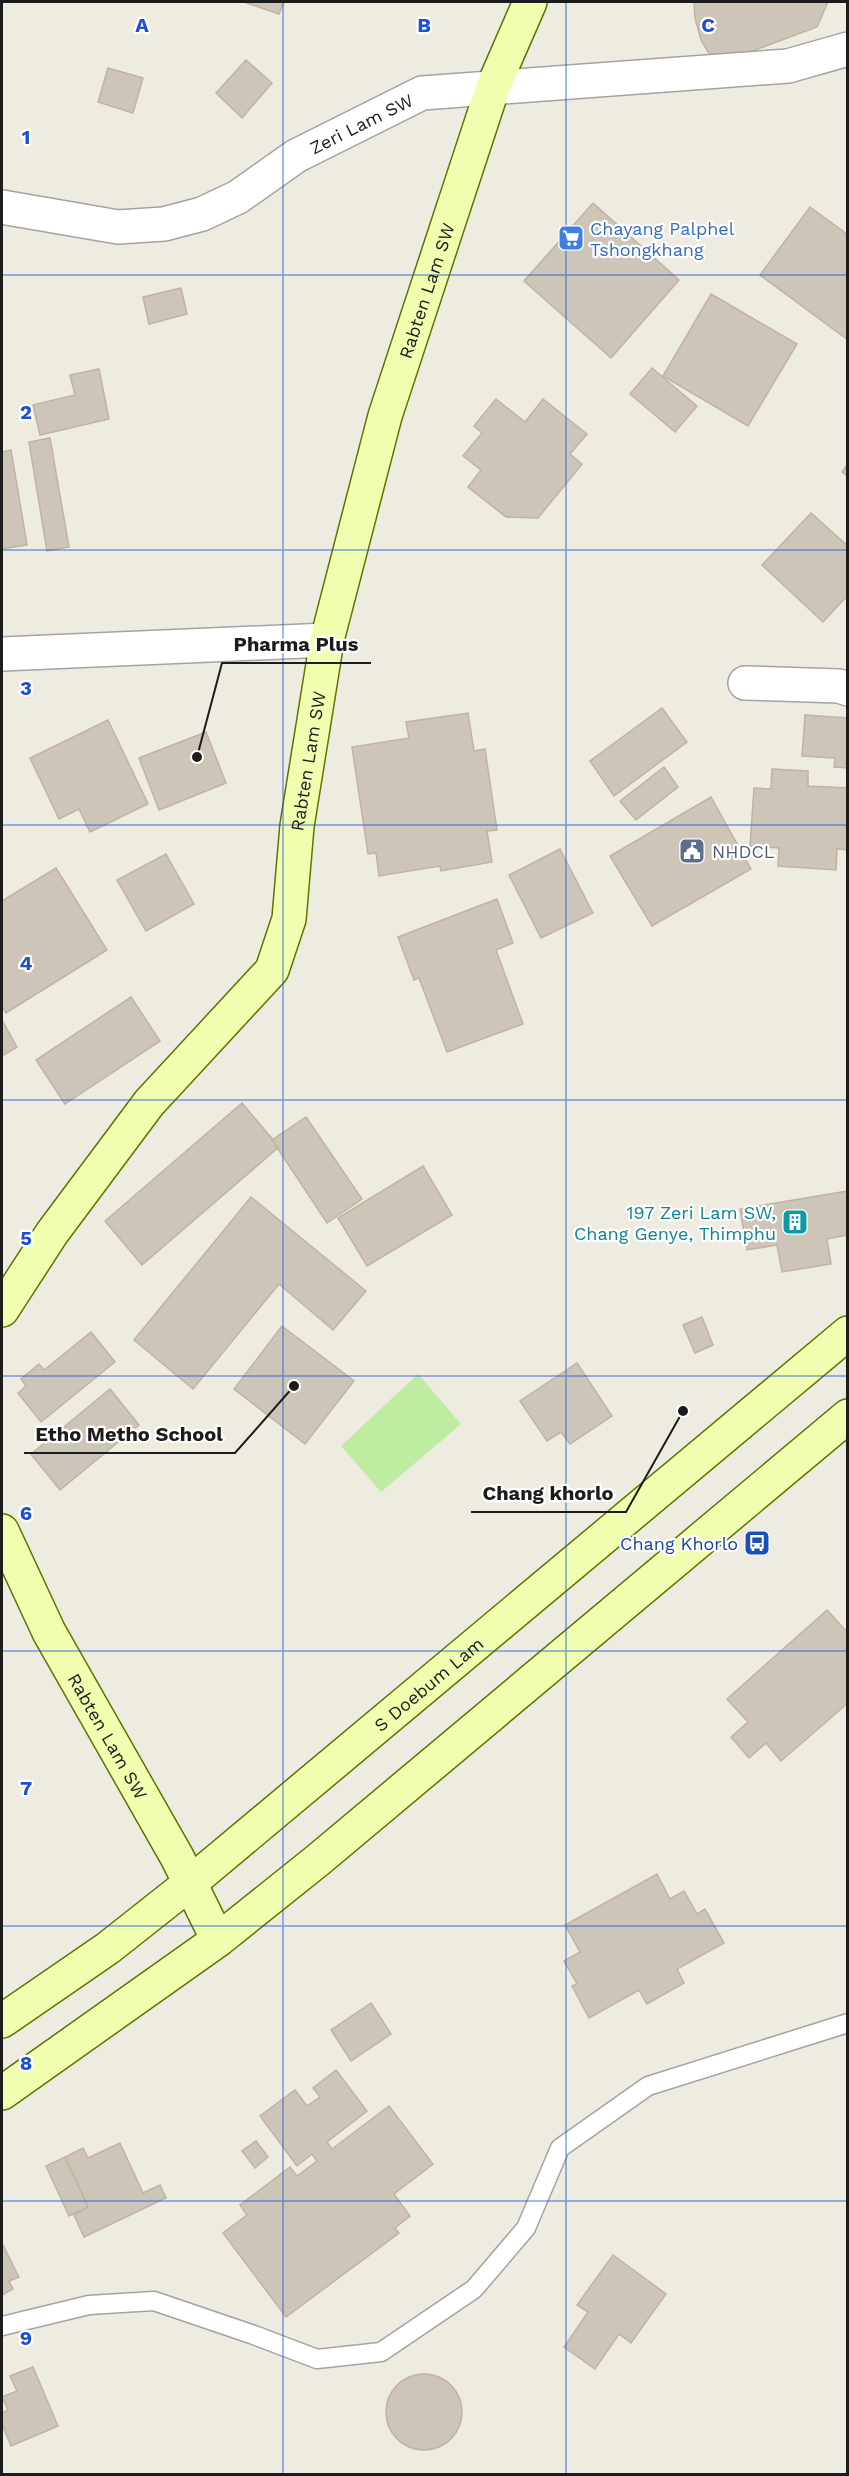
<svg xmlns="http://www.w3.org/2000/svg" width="849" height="2476" viewBox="0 0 849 2476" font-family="'Work Sans',sans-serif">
<rect width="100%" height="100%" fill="#eeebe0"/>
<path fill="#beeda1" d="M418,1374L461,1424L381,1492L341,1446Z"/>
<g fill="#cec5b9" stroke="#c0b3a2" stroke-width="1.5">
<path d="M244,2H284L279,14Z"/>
<path d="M694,2H828L817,27L720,63L708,52L701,40L695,18Z"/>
<path d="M246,60L272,83L242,118L216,93Z"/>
<path d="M108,68L143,78L133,113L98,102Z"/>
<path d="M593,203L679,280L611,358L524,281Z"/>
<path d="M810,207L848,235V340L760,275Z"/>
<path d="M181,288L187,314L149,324L143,297Z"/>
<path d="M711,294L797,344L748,426L663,376Z"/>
<path d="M652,368L697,406L675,432L630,394Z"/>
<path d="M99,369L109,419L40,435L33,405L75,395L70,375Z"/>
<path d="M496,399L525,422L543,399L587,434L570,454L582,464L538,518L506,517L468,487L481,470L463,456L482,433L474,426Z"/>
<path d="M50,438L69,547L47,551L29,442Z"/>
<path d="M11,450L27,545L2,549V452Z"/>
<path d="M848,463V476L842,472Z"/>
<path d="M811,513L848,546V595L823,622L762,565Z"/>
<path d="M662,708L687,742L614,796L590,761Z"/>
<path d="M468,713L474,751L485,749L497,830L487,831L492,862L441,871L440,866L379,876L376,853L368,854L352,747L409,738L406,722Z"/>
<path d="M805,715L848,718V768L834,767L835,758L802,756Z"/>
<path d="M108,720L148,804L90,832L79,809L59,819L30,758Z"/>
<path d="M206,732L226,783L159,810L139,758Z"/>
<path d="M664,767L678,787L636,820L620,801Z"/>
<path d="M772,769L808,771V786L848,788V850L837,849L836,870L778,866L779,848L750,846L754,788L771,789Z"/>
<path d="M711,797L751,869L652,926L610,856Z"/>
<path d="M560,849L593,913L541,938L509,875Z"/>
<path d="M166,854L194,904L146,931L117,880Z"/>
<path d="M56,868L107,950L6,1013L2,1006V901Z"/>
<path d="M497,899L513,943L496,950L523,1024L447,1052L419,978L414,980L398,937Z"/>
<path d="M131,997L160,1041L65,1104L36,1060Z"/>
<path d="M2,1020L17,1047L2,1056Z"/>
<path d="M242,1103L279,1147L142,1265L105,1221Z"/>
<path d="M306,1117L362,1199L327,1223L272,1140Z"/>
<path d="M423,1166L452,1215L367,1266L338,1218Z"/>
<path d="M848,1191V1235L827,1239L831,1264L782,1272L777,1245L747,1250L740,1209Z"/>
<path d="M251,1197L366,1291L333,1330L279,1284L193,1389L134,1340Z"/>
<path d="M702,1317L713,1345L695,1353L683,1325Z"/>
<path d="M282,1326L354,1381L305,1444L234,1389Z"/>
<path d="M91,1332L115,1362L41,1422L18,1393L26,1386L21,1379L39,1364L44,1370Z"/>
<path d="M577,1363L612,1416L570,1444L561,1432L547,1441L520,1401Z"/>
<path d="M110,1389L139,1425L60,1490L31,1454Z"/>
<path d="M827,1610L848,1633V1703L781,1761L766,1743L749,1758L731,1737L748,1722L727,1699Z"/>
<path d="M657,1874L670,1899L684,1891L697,1914L705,1909L724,1943L677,1969L684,1983L647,2004L639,1990L589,2018L572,1986L577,1984L564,1961L580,1952L565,1925Z"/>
<path d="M371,2003L391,2034L351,2061L331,2030Z"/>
<path d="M336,2070L367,2111L327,2142L332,2149L389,2106L433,2164L394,2194L410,2216L395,2228L399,2233L286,2317L223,2233L247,2215L240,2205L290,2167L297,2176L317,2161L312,2154L297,2166L260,2116L295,2090L307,2106L320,2097L313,2088Z"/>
<path d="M256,2141L268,2157L255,2168L242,2151Z"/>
<path d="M120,2143L143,2193L160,2185L166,2198L84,2237L74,2215L88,2207L65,2157L83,2148L88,2158Z"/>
<path d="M65,2157L88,2207L69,2216L46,2166Z"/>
<path d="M2,2243L19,2277L9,2281L13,2289L2,2295Z"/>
<path d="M613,2255L666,2294L631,2343L619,2334L595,2369L564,2347L588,2312L577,2305Z"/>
<path d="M33,2367L58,2426L11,2446L2,2424V2413L8,2410L2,2397L17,2391L10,2376Z"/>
<circle cx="424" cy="2412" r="38"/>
</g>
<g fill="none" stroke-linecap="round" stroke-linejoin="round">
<g stroke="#a3a3a3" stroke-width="21">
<path id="service" d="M2,2326L89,2305L154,2301L254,2335L317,2359L381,2352L474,2289L526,2228L560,2148L648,2086L848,2023"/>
</g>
<g stroke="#a3a3a3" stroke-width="36">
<g id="minor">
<path d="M2,654L327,640"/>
<path d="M745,683L839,686L848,689"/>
</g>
</g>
<g stroke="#a3a3a3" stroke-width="36">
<g id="tertiary">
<path id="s1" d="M2,207L118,227L164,224L202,214L238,197L296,156L422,93L788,66L848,49"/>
</g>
</g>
<g stroke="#5b7500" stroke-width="36">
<g id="secondary">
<path id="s2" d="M2,1310L52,1233L149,1103L272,970L289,919L297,826L327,640L385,416L493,87L530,2"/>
<path id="s3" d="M2,1531L49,1632L177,1857L218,1940"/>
<path id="s4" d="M2,2021L108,1948L189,1884L848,1333"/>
<path d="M2,2093L218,1940L318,1860L848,1416"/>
</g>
</g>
<use href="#service" stroke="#fff" stroke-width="18"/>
<use href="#minor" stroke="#fff" stroke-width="33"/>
<use href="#tertiary" stroke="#fff" stroke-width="33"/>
<use href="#secondary" stroke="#f1feaf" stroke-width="33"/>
</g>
<path fill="none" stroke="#1d4ed8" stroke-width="1.5" stroke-opacity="0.55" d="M283,2V2474M566,2V2474M2,275H848M2,550H848M2,825H848M2,1100H848M2,1376H848M2,1651H848M2,1926H848M2,2201H848"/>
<defs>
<g id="supermarket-square" transform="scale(1.35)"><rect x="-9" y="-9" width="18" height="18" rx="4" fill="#3f7fe0" stroke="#fff"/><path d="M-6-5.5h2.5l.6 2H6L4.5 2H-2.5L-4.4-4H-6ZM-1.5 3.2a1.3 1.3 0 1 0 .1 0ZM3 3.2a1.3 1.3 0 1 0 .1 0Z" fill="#fff"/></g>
<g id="civic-square" transform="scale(1.35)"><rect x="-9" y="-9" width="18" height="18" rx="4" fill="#5c6f8a" stroke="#fff"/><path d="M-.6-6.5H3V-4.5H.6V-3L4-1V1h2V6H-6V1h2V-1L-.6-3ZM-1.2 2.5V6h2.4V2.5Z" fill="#fff"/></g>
<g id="building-square" transform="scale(1.35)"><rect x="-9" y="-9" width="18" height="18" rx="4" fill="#0f9aa8" stroke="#fff"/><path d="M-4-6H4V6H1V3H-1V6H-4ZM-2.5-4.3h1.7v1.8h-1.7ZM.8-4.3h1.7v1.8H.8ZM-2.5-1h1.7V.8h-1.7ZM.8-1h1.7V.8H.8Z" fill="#fff"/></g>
<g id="bus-square" transform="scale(1.35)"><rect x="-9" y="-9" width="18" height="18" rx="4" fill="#1a4fb4" stroke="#fff"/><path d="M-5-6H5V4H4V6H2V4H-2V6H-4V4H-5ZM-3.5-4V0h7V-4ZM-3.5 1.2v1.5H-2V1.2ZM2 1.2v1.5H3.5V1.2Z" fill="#fff"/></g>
</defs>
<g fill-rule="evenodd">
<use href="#supermarket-square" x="571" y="238"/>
<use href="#civic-square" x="692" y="851"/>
<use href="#building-square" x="795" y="1222"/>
<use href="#bus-square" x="757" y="1543"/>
</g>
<g text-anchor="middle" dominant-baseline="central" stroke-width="4.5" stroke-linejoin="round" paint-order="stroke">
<g font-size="18" fill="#1c1c1c" stroke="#fff">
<text stroke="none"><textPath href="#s1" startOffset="387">Zeri Lam SW</textPath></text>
<text stroke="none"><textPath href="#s2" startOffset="1134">Rabten Lam SW</textPath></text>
<text stroke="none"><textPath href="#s2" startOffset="648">Rabten Lam SW</textPath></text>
<text stroke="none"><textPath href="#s4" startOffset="544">S Doebum Lam</textPath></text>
<text stroke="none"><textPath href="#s3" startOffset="231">Rabten Lam SW</textPath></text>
</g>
<g font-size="18" fill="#366cbe" stroke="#fff" text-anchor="start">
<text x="590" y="228">Chayang Palphel<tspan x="590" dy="21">Tshongkhang</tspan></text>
</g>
<g font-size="18" fill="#4e5e75" stroke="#fff" text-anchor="start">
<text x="712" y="851">NHDCL</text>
</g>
<g font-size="18" fill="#0d838f" stroke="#fff" text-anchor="end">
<text x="776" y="1212">197 Zeri Lam SW,<tspan x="776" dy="21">Chang Genye, Thimphu</tspan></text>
</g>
<g font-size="18" fill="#164399" stroke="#fff" text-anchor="end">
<text x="738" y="1543">Chang Khorlo</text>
</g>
</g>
<g font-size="20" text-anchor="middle" font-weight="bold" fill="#1d4ed8" stroke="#fff" stroke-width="4.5" stroke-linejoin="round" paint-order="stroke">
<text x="142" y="32">A</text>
<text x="424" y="32">B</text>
<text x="708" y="32">C</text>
<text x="26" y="144">1</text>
<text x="26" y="419">2</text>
<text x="26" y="695">3</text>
<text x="26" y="970">4</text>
<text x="26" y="1245">5</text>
<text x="26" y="1520">6</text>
<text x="26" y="1795">7</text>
<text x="26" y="2070">8</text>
<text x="26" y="2345">9</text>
</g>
<path fill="none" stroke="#1c1c1c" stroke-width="2" d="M197 757L222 663H371M294 1386L235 1453H24M683 1411L626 1512H471"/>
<g fill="#1c1c1c" stroke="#fff" stroke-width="2">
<circle cx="197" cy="757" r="6"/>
<circle cx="294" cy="1386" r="6"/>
<circle cx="683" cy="1411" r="6"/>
</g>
<g font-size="20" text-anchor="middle" font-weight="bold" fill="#1c1c1c" stroke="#fff" stroke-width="4.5" stroke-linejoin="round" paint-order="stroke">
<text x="296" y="651">Pharma Plus</text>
<text x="129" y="1441">Etho Metho School</text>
<text x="548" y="1500">Chang khorlo</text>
</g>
<rect width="849" height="2476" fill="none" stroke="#1c1c1c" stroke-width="6"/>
</svg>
